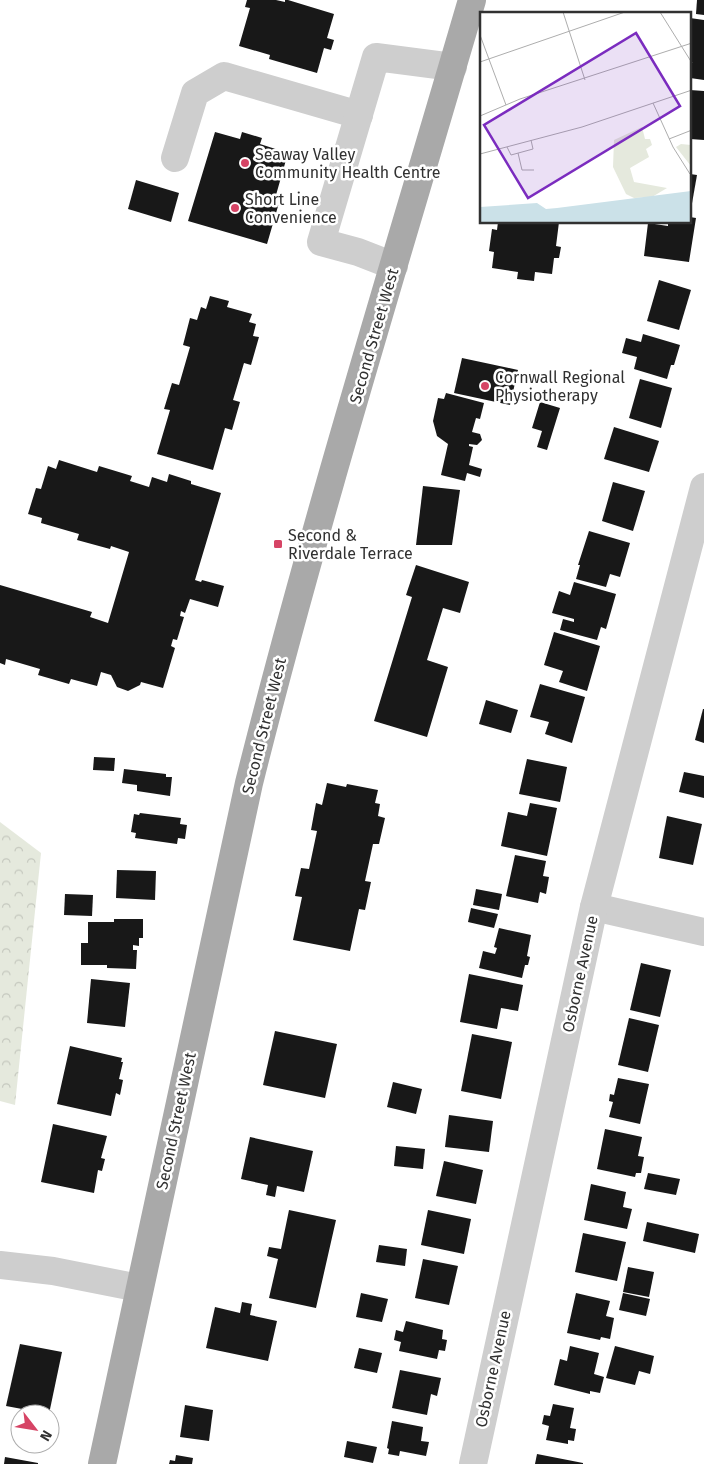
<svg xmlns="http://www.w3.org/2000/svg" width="704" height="1464" viewBox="0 0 704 1464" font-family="'Fira Sans',sans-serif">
<defs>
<pattern id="forest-crowns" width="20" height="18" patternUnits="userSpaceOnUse" patternTransform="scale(1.25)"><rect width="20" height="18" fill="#e5e9dd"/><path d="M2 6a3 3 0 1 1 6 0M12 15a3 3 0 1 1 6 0" fill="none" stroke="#c5c8be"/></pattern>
</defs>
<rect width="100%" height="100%" fill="#fff"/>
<path fill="url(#forest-crowns)" d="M0,822L41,853L15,1105L0,1101Z"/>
<g fill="#181818">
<path d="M247,0H276L285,2V0H288L334,14L327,38L334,40L331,50L324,48L317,73L269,59L270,55L239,46L250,8L245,7Z"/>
<path d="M697,0H704V15L696,14Z"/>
<path d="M690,18L704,20V80L690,78Z"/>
<path d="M690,90L704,91V140L690,139Z"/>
<path d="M215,132L240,139L242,132L262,138L260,144L288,153L276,195L281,196L267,244L188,221Z"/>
<path d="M690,174L697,175L691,209H690Z"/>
<path d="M136,180L179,193L171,222L128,209Z"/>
<path d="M690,217L696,218L689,262L644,256L648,223L668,226V222H690Z"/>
<path d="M498,222H559L556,246L561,247L559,258H554L552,274L535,272L534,281L517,279L518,272L492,268L494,252L489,251L492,229L497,230Z"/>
<path d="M659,280L691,290L679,330L647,321Z"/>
<path d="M210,296L229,301L227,307L252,314L249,322L256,324L253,336L259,337L251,365L244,363L233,400L240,402L232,430L225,428L213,470L157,454L170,410L164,409L172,383L179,385L190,347L183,345L190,318L197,320L201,307L206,309Z"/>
<path d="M643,334L680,345L674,365H671L667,379L634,369L637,357L622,353L626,338L641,342Z"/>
<path d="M462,358L518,370L510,405L454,393Z"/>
<path d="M640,379L672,388L661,428L629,418Z"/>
<path d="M446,393L484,403L480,419L476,418L472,432L480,434L482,440L477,445L469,444V446L473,447L469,465L482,469L480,477L467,473L465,481L441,475L448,444L437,436L433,421L438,398L444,399Z"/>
<path d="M540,402L560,408L547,450L537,447L542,431L532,428Z"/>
<path d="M614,427L659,441L649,472L604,459Z"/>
<path d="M59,460L97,472L99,466L132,476L130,481L149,487L152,477L167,482L169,474L191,481V484L221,493L195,580L201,582L202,580L224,586L218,607L190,599L185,613L181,611L180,616L184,617L177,640L173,639L171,646L175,648L163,688L141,682L140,685L128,691L117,687L111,675L101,672L97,686L71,679L69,684L38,675L40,669L6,659L5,665L0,663V585L92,612L90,617L108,623L129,552L111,546L110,549L77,540L79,534L41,523L42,518L28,514L36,488L41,489L48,466L56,469Z"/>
<path d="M613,482L645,491L633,531L602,521Z"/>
<path d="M423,486L460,490L452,545H416Z"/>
<path d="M589,531L630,543L620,577L610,574L606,587L576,579L580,565H578Z"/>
<path d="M416,565L469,582L460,613L443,608L427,660L448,667L427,737L374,721L412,597L406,595Z"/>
<path d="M574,582L616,594L606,629L601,627L597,640L560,630L563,619L574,622V619L552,613L559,591L570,595Z"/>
<path d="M554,632L600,646L587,691L559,682L563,671L544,665Z"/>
<path d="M540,684L585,697L572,743L545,734L549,722L530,717Z"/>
<path d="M486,700L518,710L511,733L479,724Z"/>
<path d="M703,709H704V743L695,740Z"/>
<path d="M94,757L115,758L114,771L93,770Z"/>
<path d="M527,759L567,767L560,802L519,794Z"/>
<path d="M124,769L166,774V777H172L170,796L137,791V785L122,783Z"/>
<path d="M684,772L704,776V798L679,792Z"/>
<path d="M327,783L346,787L347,784L378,790L375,803L380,804L378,816L385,818L379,844H373L365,881L371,882L365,910L359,909L350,951L293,940L302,897L295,896L301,868L309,869L317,831L311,830L316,803L322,805Z"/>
<path d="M530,803L557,808L547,856L501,846L508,812L527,816Z"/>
<path d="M140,813L181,818L180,824L187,825L185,839L178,838L177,844L135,838L136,833L131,832L134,814L139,815Z"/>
<path d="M667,816L702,824L693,865L659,858Z"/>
<path d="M515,855L546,861L543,876L549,877L546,894L540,892L538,903L506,896Z"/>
<path d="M117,870L156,871L155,900L116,898Z"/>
<path d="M476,889L502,894L499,910L473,905Z"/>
<path d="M65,894L93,895L92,916L64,915Z"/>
<path d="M471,908L498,914L494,928L468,922Z"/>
<path d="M114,919H143V938H139V946L133,945V950H137L136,969L107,968V965H81V943H88V922H114Z"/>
<path d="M499,928L531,935L527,956L530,957L528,965H525L522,978L479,968L483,951L495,954L497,948L494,947Z"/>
<path d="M641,963L671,970L660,1017L630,1010Z"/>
<path d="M469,974L523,985L518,1011L501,1008L497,1029L460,1022Z"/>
<path d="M91,979L130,983L125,1027L87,1023Z"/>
<path d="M629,1018L659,1025L648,1072L618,1065Z"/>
<path d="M275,1031L337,1044L325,1098L263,1085Z"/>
<path d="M472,1034L512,1042L501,1099L461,1091Z"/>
<path d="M70,1046L122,1058L121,1062H123L119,1079L123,1080L120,1095L116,1093L111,1116L57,1104Z"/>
<path d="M618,1078L649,1084L640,1124L609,1117L613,1102L609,1101L610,1094L614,1095Z"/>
<path d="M393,1082L422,1089L416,1114L387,1107Z"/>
<path d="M449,1115L493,1121L489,1152L445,1147Z"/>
<path d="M53,1124L107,1136L101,1158L105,1159L102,1171L98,1170L94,1193L41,1182Z"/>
<path d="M605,1129L642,1137L638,1156L644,1157L641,1173H636L635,1177L597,1169Z"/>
<path d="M250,1137L313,1151L304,1192L277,1186L275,1197L266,1195L268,1185L241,1179Z"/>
<path d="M396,1146L425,1149L423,1169L394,1166Z"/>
<path d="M444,1161L483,1170L476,1204L436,1196Z"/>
<path d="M648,1173L680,1179L676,1195L644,1189Z"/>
<path d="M591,1184L626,1192L623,1207L632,1209L627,1229L584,1220Z"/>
<path d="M289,1210L336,1220L316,1308L269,1298L278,1259L267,1256L269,1247L281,1249Z"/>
<path d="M428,1210L471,1219L464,1254L421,1245Z"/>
<path d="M647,1222L699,1234L695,1253L643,1241Z"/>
<path d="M583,1233L626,1242L617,1281L575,1272Z"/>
<path d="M379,1245L407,1249L405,1266L376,1262Z"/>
<path d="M423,1259L458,1266L449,1305L415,1298Z"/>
<path d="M628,1267L654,1272L649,1297L623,1292Z"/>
<path d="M361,1293L388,1299L382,1322L356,1317Z"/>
<path d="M576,1293L610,1301L606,1316L614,1318L610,1339L601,1337L600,1340L567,1333Z"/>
<path d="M623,1293L650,1299L646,1316L619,1310Z"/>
<path d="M242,1302L252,1304L250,1315L277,1321L268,1361L206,1348L215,1307L240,1313Z"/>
<path d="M406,1321L443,1330L442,1339L447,1340L445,1351L439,1350L437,1359L399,1351L401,1342L394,1340L396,1330L403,1332Z"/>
<path d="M20,1344L62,1352L49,1414L6,1406Z"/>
<path d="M570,1346L599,1353L594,1374L604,1377L600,1393L590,1391V1394L554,1385L560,1359L567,1361Z"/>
<path d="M615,1346L654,1356L650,1374L639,1371L635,1385L606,1378Z"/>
<path d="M359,1348L382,1353L377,1373L354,1368Z"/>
<path d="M400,1370L441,1378L437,1396L431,1394L427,1415L392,1408Z"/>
<path d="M553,1404L574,1408L570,1428L576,1429L574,1441L568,1440V1444L546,1440L549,1426L542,1424L544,1415L550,1416Z"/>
<path d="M185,1405L213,1410L209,1441L180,1437Z"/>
<path d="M392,1421L423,1427L421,1441L429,1442L426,1456L400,1451L399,1456L388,1454L389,1449L387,1448Z"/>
<path d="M347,1441L377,1447L373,1463L344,1457Z"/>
<path d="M537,1454L583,1463V1464H535Z"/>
<path d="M176,1455L193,1458L192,1464H169L170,1460L175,1461Z"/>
<path d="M5,1457L38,1463V1464H4Z"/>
</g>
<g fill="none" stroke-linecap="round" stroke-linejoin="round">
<g stroke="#cecece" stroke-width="28">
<path d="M175,158L195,93L224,76L359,115"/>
<path d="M394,266L358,252L321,242L376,57L453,67"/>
<path d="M594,907L704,932"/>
<path d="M0,1265L53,1271L139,1288"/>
<path d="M473,1464L594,907L704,487"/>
</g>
<path stroke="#a9a9a9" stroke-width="28" d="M102,1464L249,783C315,520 396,260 472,0"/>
</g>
<g fill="#d64465" stroke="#fff" stroke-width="2">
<circle cx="245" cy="163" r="5"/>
<circle cx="235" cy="208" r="5"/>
<circle cx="485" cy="386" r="5"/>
<rect x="273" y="539" width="10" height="10" rx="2.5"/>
</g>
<g text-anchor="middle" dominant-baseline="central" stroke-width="5" stroke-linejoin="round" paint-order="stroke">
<g font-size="16" fill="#313131" stroke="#fff" text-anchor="start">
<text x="255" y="154">Seaway Valley<tspan x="255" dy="18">Community Health Centre</tspan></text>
<text x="245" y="199">Short Line<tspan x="245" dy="18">Convenience</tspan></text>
<text x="495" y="377">Cornwall Regional<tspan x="495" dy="18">Physiotherapy</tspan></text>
<text x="288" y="535">Second &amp;<tspan x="288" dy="18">Riverdale Terrace</tspan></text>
</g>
<g font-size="16" fill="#313131" stroke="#fff">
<text transform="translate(374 336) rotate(-74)">Second Street West</text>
<text transform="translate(264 726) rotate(-76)">Second Street West</text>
<text transform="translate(580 974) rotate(-78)">Osborne Avenue</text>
<text transform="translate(176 1121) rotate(-78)">Second Street West</text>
<text transform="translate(493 1369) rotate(-78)">Osborne Avenue</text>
</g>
</g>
<g transform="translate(480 12)">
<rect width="211" height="211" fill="#fff"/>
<path d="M162,115L165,127H170L172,133L166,137L169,145L150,156L154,170L187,176L172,185L154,186L146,182L133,155L134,128ZM201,132L211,133V154L196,135Z" fill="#e5e9dd"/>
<path d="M211,179V211H0V195L57,191L66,197L77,196Z" fill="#cbe1e8"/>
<path fill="none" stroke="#adadad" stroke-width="1" d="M83,0L105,68M180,0L212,51M0,23L26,93M0,50L145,0M173,91L193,135L210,162M0,104L40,87L212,31M189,127L212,118M27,135L31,143L53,137L51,128M38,141L42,158H54M0,142L102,115L212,78"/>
<path fill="#7b2cbf" fill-opacity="0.15" stroke="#7b2cbf" stroke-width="2.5" d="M156,21L200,94L48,186L4,113Z"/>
<rect width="211" height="211" fill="none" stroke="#313131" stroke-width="2.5"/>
</g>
<g transform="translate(35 1429) rotate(121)"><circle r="24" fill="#ffffff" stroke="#adadad"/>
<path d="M0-4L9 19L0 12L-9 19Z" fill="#d64465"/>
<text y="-8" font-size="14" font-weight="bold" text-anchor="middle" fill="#313131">N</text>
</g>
</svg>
